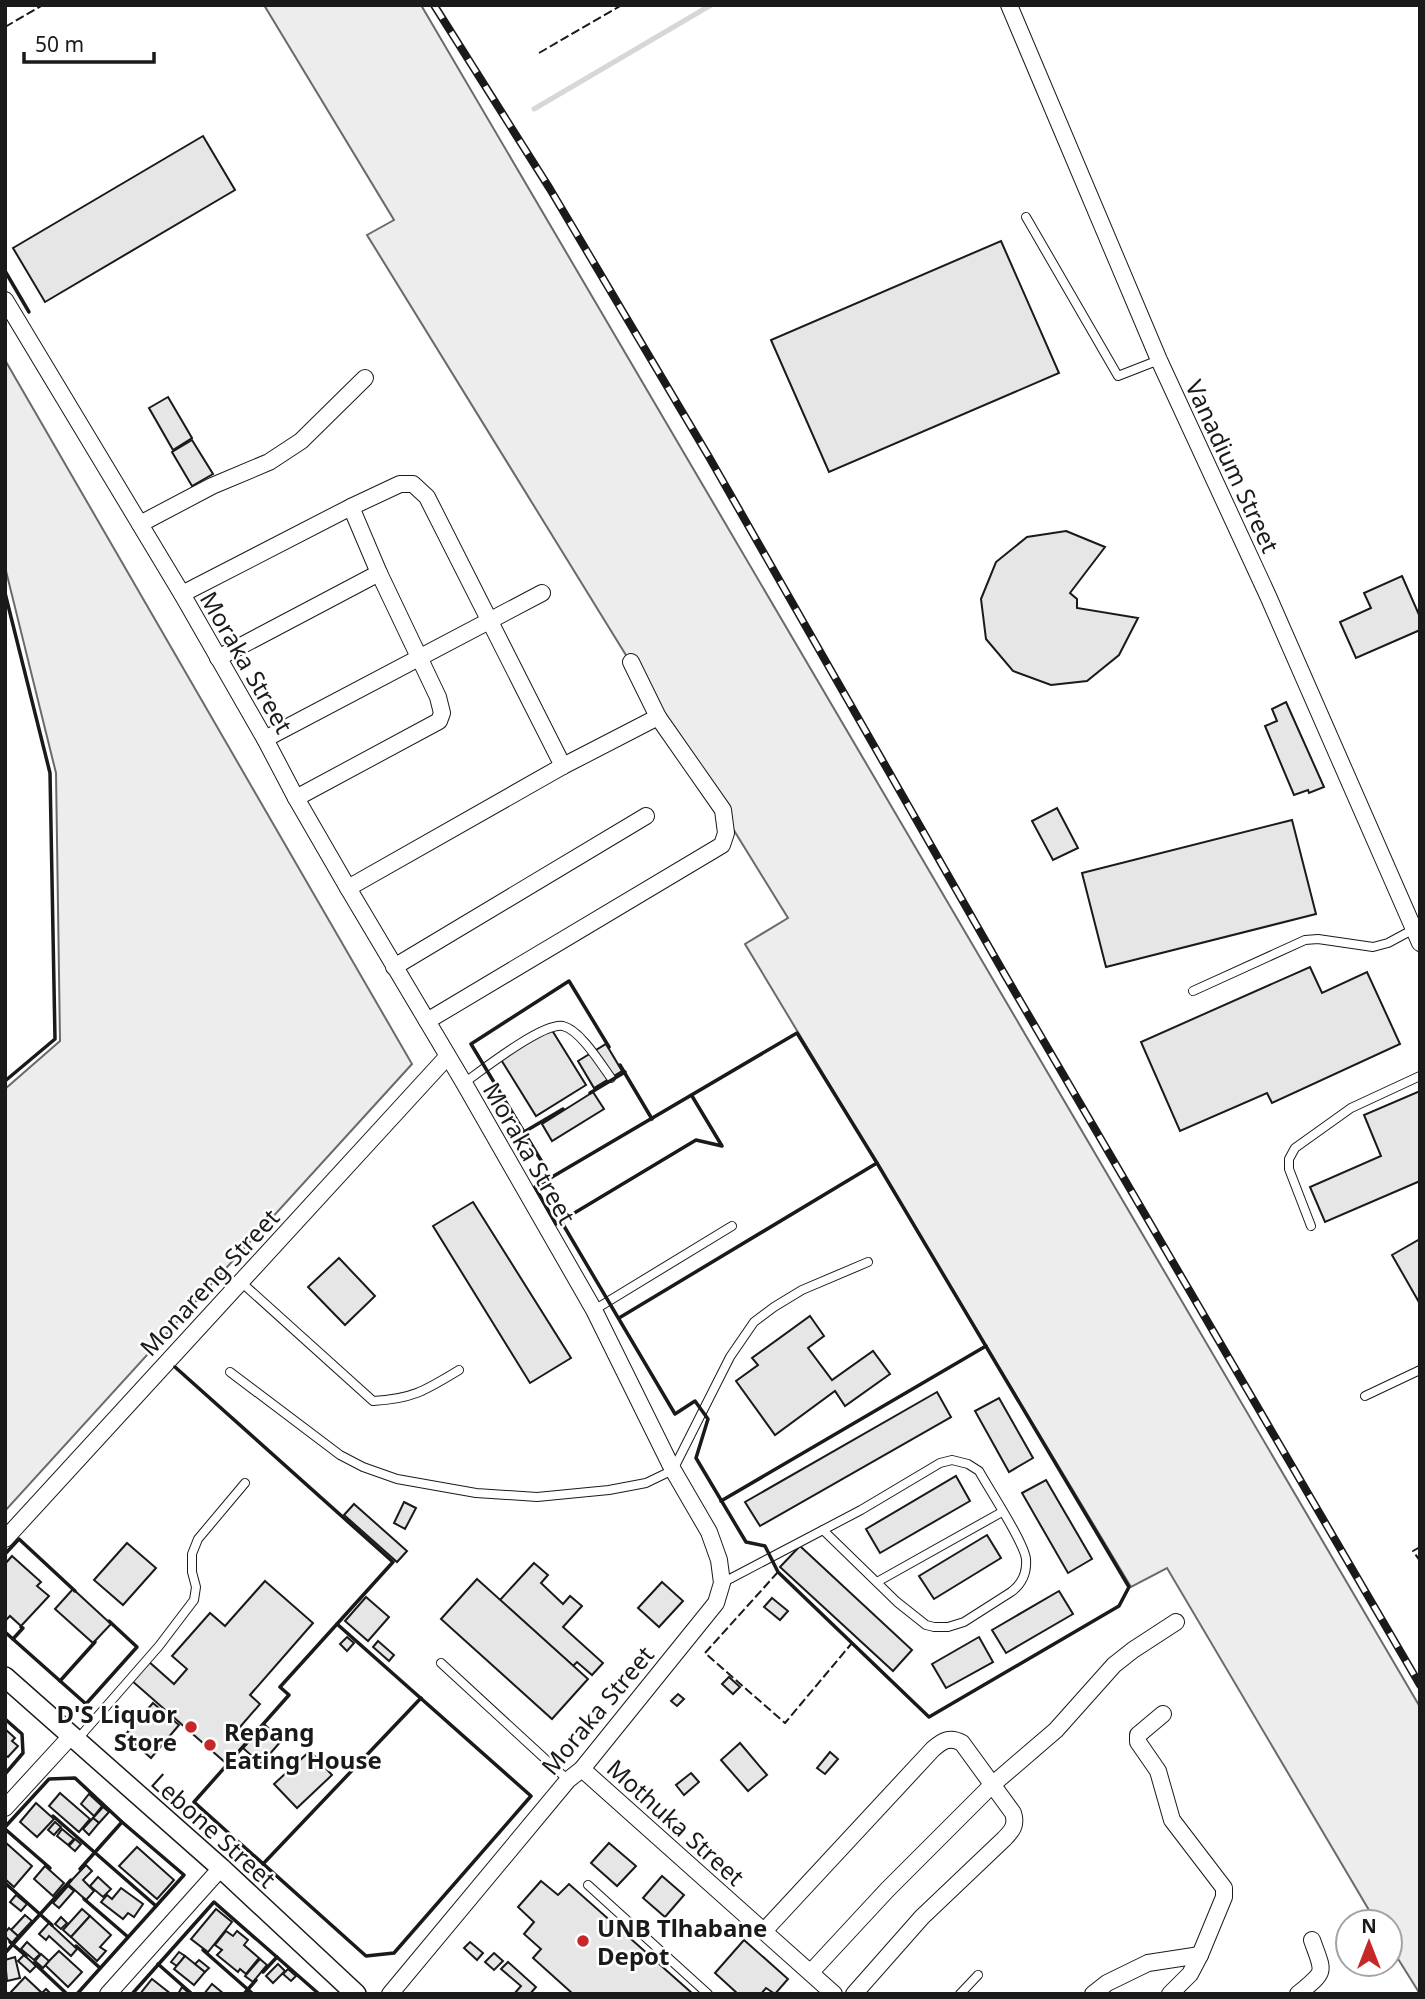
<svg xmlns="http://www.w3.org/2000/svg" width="1425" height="1999" viewBox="0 0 1425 1999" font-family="'Noto Sans',sans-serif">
<rect width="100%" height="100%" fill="#fff"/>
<g fill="#ededed" stroke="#6a6a6a" stroke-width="2">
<path d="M264,5H421L1420,1707V1994L1390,1946V1922H1376L1167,1568L1131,1587L745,944L788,918L367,235L394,220Z"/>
<path d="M5,360L412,1064L5,1511V1089L60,1041L56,773L5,567Z"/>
</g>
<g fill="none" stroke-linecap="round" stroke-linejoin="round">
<path stroke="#d7d7d7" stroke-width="5" d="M534,109L711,5"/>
</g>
<g fill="#e6e6e6" stroke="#1a1a1a" stroke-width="2">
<path d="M203,136L235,190L45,302L13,248Z"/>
<path d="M1001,241L1059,373L829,472L771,340Z"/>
<path d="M168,397L192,438L173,450L149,408Z"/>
<path d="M192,440L213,474L192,486L172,452Z"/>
<path d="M1066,531L1105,547L1070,593L1077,599V608L1138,618L1119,655L1087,681L1051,685L1013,671L986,639L981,599L996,562L1027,537Z"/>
<path d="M1402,576L1420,617V630L1356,658L1340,622L1371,608L1364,593Z"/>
<path d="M1286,702L1324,787L1309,793L1308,790L1294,795L1265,726L1277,721L1272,709Z"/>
<path d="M1057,808L1078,848L1053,860L1032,821Z"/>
<path d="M1292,820L1316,914L1106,967L1082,873Z"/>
<path d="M1310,967L1322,993L1367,972L1400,1044L1272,1103L1267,1093L1180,1131L1141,1042Z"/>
<path d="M550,1027L586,1085L536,1116L500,1058Z"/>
<path d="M606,1044L622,1071L594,1088L578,1061Z"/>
<path d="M1420,1091V1181L1325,1222L1310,1187L1381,1156L1364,1115Z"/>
<path d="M593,1092L604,1109L552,1141L542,1124Z"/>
<path d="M473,1202L571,1358L530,1383L433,1226Z"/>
<path d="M1420,1239V1304L1392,1255Z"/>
<path d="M339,1258L375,1296L345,1325L308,1287Z"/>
<path d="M810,1316L824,1336L808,1348L832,1380L873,1351L890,1374L845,1406L835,1391L775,1435L736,1381L758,1365L752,1358Z"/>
<path d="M937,1392L951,1417L760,1526L745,1502Z"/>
<path d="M999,1398L1033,1458L1009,1472L975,1411Z"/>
<path d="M956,1476L970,1501L880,1553L866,1529Z"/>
<path d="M1046,1480L1092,1559L1068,1573L1022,1493Z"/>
<path d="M404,1502L416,1508L405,1529L394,1523Z"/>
<path d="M354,1504L407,1551L397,1562L344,1515Z"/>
<path d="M987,1535L1001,1558L934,1599L919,1576Z"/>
<path d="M127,1543L156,1568L123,1605L94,1580Z"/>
<path d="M800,1546L912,1650L893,1671L780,1567Z"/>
<path d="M12,1556L41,1582L37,1586L49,1596L21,1626L10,1616L7,1619L5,1618V1564Z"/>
<path d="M534,1563L548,1575L541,1583L563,1604L570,1596L582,1606L563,1627L603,1663L592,1675L577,1662L573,1666L500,1600Z"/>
<path d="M477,1579L588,1679L552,1719L441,1619Z"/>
<path d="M265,1581L313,1623L250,1695L260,1704L240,1727L251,1737L227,1764L131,1680L148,1661L174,1684L187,1669L172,1656L210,1613L225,1626Z"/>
<path d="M662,1582L683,1601L659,1627L638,1608Z"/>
<path d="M73,1589L111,1624L93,1643L55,1609Z"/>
<path d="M1059,1591L1073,1614L1006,1653L992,1630Z"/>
<path d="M366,1597L389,1617L368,1641L345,1621Z"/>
<path d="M772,1598L788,1611L780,1620L764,1607Z"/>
<path d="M347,1637L354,1643L347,1651L340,1644Z"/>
<path d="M979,1637L993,1662L946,1688L932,1664Z"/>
<path d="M378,1641L394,1655L389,1661L373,1647Z"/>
<path d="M729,1677L740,1687L733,1694L722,1684Z"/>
<path d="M678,1694L684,1699L677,1706L671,1701Z"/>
<path d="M153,1703L179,1725L151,1758L125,1735Z"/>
<path d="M265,1725L282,1740L261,1764L243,1748Z"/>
<path d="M5,1729L15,1738L12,1741L18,1746L8,1757L5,1755Z"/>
<path d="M740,1743L767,1775L748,1791L721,1760Z"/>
<path d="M310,1751L332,1775L297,1808L274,1784Z"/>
<path d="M830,1752L838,1759L825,1774L817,1768Z"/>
<path d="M691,1773L699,1782L684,1795L676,1785Z"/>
<path d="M60,1793L90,1819L79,1832L49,1806Z"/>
<path d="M89,1794L102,1806L94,1816L81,1804Z"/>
<path d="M36,1803L54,1819L37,1837L20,1822Z"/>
<path d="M103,1807L109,1812L99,1823L93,1818Z"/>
<path d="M93,1818L99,1823L89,1835L83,1829Z"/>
<path d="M55,1822L61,1827L54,1835L48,1830Z"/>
<path d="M62,1829L74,1839L68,1845L57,1836Z"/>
<path d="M75,1839L81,1844L75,1851L69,1846Z"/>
<path d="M5,1842L32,1866L14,1887L5,1879Z"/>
<path d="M609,1843L636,1866L617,1886L591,1863Z"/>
<path d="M137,1847L174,1880L157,1899L119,1866Z"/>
<path d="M86,1865L92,1871L83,1880L94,1891L86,1900L68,1884Z"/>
<path d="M45,1866L64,1883L53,1896L34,1879Z"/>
<path d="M662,1876L684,1895L665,1917L643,1898Z"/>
<path d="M98,1877L111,1889L103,1897L90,1886Z"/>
<path d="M541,1881L558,1895L569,1884L693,1994H573L533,1958L541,1949L524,1934L534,1922L518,1907Z"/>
<path d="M68,1886L74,1891L59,1908L53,1903Z"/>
<path d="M121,1888L143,1904L134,1917L128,1913L123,1919L101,1902L107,1895L112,1899Z"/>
<path d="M16,1895L27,1904L21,1911L10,1902Z"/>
<path d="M82,1909L90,1916L71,1937L63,1930Z"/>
<path d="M216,1909L232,1922L208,1952L191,1939Z"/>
<path d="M25,1915L32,1921L18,1936L11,1930Z"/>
<path d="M90,1916L111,1935L100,1947L106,1951L97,1961L71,1937Z"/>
<path d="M61,1917L67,1923L61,1929L55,1924Z"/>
<path d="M49,1923L77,1949L71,1956L49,1936L46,1940L39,1934Z"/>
<path d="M9,1928L18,1936L12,1943L5,1936V1933Z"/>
<path d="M226,1931L233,1936L237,1931L248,1940L244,1945L259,1958L246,1974L240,1969L238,1972L217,1955L222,1950L215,1945Z"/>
<path d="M744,1940L788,1979L775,1994L766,1988L761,1994H738L715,1973Z"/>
<path d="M27,1942L40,1954L34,1960L21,1949Z"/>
<path d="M470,1942L483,1953L477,1960L464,1948Z"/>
<path d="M59,1951L82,1972L68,1987L45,1965Z"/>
<path d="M179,1952L185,1956L177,1966L171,1962Z"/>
<path d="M494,1953L503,1961L494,1970L485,1962Z"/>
<path d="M41,1954L49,1961L43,1968L35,1961Z"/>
<path d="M24,1955L36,1966L30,1972L18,1961Z"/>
<path d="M185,1956L205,1972L194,1985L174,1969Z"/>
<path d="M15,1957L20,1978L7,1981L5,1960Z"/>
<path d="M260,1959L267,1965L253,1982L245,1976Z"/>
<path d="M199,1960L209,1968L205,1972L195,1964Z"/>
<path d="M508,1962L536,1987L530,1994H514L521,1986L501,1969Z"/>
<path d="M278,1964L285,1971L273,1983L266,1976Z"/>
<path d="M288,1969L296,1976L291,1981L283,1974Z"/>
<path d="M25,1977L42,1993L46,1989L51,1994H12L11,1992Z"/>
<path d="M152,1979L171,1994H140Z"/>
<path d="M212,1984L224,1994H204Z"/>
<path d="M182,1987L190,1994H178Z"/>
</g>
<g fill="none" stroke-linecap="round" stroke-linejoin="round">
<g stroke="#1a1a1a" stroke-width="10">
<g id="service">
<path d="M1026,217L1118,376L1159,360"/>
<path d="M1193,991L1305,940L1318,939L1373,947L1388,943L1414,929"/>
<path d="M464,1083C482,1070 543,1022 563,1026C580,1030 601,1064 611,1078"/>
<path d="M1311,1226L1289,1169V1159L1295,1148L1351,1108L1420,1076"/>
<path d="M241,1282L373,1401C413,1399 426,1390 459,1370"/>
<path d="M594,1310L732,1226"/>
<path d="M230,1372L340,1455L363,1467L397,1479L476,1493L537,1497L609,1490L646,1483L673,1470L730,1357L754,1322L774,1307L802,1290L868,1262"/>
<path d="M1365,1396L1420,1370"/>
<path d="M952,1460L968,1464L979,1471C989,1489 1024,1542 1026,1559C1027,1572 1022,1584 1011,1592L964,1622L948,1627H934L926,1625L897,1602L823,1530L861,1510L940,1463Z"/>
<path d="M877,1582L1002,1512"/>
<path d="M722,1583L823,1530"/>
<path d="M441,1663L568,1780"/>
<path d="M76,1741L159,1646L194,1600L196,1587L192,1572V1554L198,1539L245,1483"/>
<path d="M588,1885L708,1994"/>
<path d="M960,1994L978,1975"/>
</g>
</g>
<g stroke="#1a1a1a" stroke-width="18">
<g id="minor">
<path d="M1009,5L1159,360L1268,596L1420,943"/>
<path d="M5,300L182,594L265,739L296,798L348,888L464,1083L594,1310L673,1470L709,1532L719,1560L722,1583L716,1603L582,1769L568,1780L390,1994"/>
<path d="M140,524L212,486L269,462L301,441L365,378"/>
<path d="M182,594L351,507L400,484H413L427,497L563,766"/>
<path d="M218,658L379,573"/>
<path d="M265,739L542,593"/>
<path d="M296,798L439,721L442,713L438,697L379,573L351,507"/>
<path d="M348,888L563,766L658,717"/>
<path d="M394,967L646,816"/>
<path d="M427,1021L722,845L726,833L723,810L658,717L631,662"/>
<path d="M5,1539L447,1057"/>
<path d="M1163,1714L1138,1735V1742L1158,1771L1172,1820L1224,1888V1897L1200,1955L1190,1974L1170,1994"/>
<path d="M582,1769L834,1994"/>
<path d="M5,1808L71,1736"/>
<path d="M764,1931L933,1749C942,1741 950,1736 962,1743L1013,1813C1017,1825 1012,1831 1004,1839L922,1917L854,1994"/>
<path d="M811,1972L888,1889L992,1785L1056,1730L1114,1665L1133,1650L1176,1622"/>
<path d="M108,1994L221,1868"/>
<path d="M1093,1994L1107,1983L1148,1963L1200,1955"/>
<path d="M1298,1994C1327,1970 1324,1974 1312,1940"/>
</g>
</g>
<g stroke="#1a1a1a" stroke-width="22">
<path id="tertiary" d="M5,1677L221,1868L356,1994"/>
</g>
<use href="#service" stroke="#fff" stroke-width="8"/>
<use href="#minor" stroke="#fff" stroke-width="16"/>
<use href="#tertiary" stroke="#fff" stroke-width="19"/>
<g stroke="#1a1a1a" stroke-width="8">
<path id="rail" d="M434,5L550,189L709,457L1005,975L1420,1685"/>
</g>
<use href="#rail" stroke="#fff" stroke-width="5" stroke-dasharray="16" stroke-linecap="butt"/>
<g stroke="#1a1a1a" stroke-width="2" stroke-dasharray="9 3.5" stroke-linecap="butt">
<path d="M5,27L43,5"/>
<path d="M539,53L622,5"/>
<path d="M1420,1547L1413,1551L1420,1561"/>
<path d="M778,1572L705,1653L785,1723L852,1643"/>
</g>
<g stroke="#1a1a1a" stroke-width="3.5">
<path d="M5,271L29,312"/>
<path d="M5,593L50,773L55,1039L5,1081"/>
<path d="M797,1033L877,1163L1129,1587L1119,1606L929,1717L778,1572L765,1546L746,1542L696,1458L708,1419L695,1401L675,1414L561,1221L556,1224L535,1187Z"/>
<path d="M620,1065L652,1119"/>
<path d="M590,1093L625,1072"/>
<path d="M524,1132L563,1109"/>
<path d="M551,1177L471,1044L569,981L609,1047"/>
<path d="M561,1221L696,1140L722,1146L692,1096"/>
<path d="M619,1318L877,1163"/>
<path d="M175,1367L393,1562L337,1624"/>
<path d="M721,1501L986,1346"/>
<path d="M5,1554L19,1539L75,1591"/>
<path d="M337,1624L531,1796L394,1953L366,1956L194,1802L289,1695L280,1687Z"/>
<path d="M5,1632L86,1704L137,1647L109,1621"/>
<path d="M13,1639L23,1628L21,1627"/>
<path d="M60,1681L95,1642"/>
<path d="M5,1719L22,1734L23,1753L5,1774"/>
<path d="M53,1816L156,1906"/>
<path d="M5,1827L49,1779L75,1778L122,1822L184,1875L77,1994"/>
<path d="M5,1829L50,1868"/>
<path d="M263,1864L421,1698"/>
<path d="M80,1869L122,1822"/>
<path d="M5,1883L52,1925"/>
<path d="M84,1899L128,1937"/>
<path d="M10,1942L26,1956"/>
<path d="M76,1946L100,1968"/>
<path d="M203,1950L253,1994"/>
<path d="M5,1953L71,1880"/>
<path d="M34,1963L67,1994"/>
<path d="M158,1964L192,1994"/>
<path d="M263,1972L277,1957"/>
<path d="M5,1992L7,1994"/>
<path d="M132,1994L214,1902L319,1994"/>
<path d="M244,1994L256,1980"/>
</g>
</g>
<g fill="#c62828" stroke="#fff" stroke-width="2.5">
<circle cx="191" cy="1727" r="7"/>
<circle cx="210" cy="1745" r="7"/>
<circle cx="583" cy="1941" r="7"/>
</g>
<g text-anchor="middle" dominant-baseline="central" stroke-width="5" stroke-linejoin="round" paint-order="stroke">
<g font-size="24" fill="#1a1a1a" stroke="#fff">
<text transform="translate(1233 466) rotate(65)">Vanadium Street</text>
<text transform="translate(247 662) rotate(60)">Moraka Street</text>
<text transform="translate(530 1153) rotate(60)">Moraka Street</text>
<text transform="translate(209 1282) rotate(-47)">Monareng Street</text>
<text transform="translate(597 1710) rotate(-50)">Moraka Street</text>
<text transform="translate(676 1822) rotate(42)">Mothuka Street</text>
<text transform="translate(214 1830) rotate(42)">Lebone Street</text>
</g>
<g font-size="24" font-weight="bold" fill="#1a1a1a" stroke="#fff" text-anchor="start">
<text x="177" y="1713" text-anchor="end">D'S Liquor<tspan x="177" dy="28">Store</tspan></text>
<text x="224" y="1731">Repang<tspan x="224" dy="28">Eating House</tspan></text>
<text x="597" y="1927">UNB Tlhabane<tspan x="597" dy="28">Depot</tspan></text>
</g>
</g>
<rect width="1425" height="1999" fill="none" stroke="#1a1a1a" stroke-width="14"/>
<g transform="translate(1369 1943)"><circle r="33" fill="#ffffff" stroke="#a3a3a3" stroke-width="2"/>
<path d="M0-5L12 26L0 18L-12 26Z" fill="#c62828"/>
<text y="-10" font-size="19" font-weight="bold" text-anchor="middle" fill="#1a1a1a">N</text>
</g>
<path d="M24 52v10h130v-10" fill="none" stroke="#1a1a1a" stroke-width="3.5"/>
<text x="35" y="52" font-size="21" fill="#1a1a1a" stroke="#ffffff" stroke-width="5" paint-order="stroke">50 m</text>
</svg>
